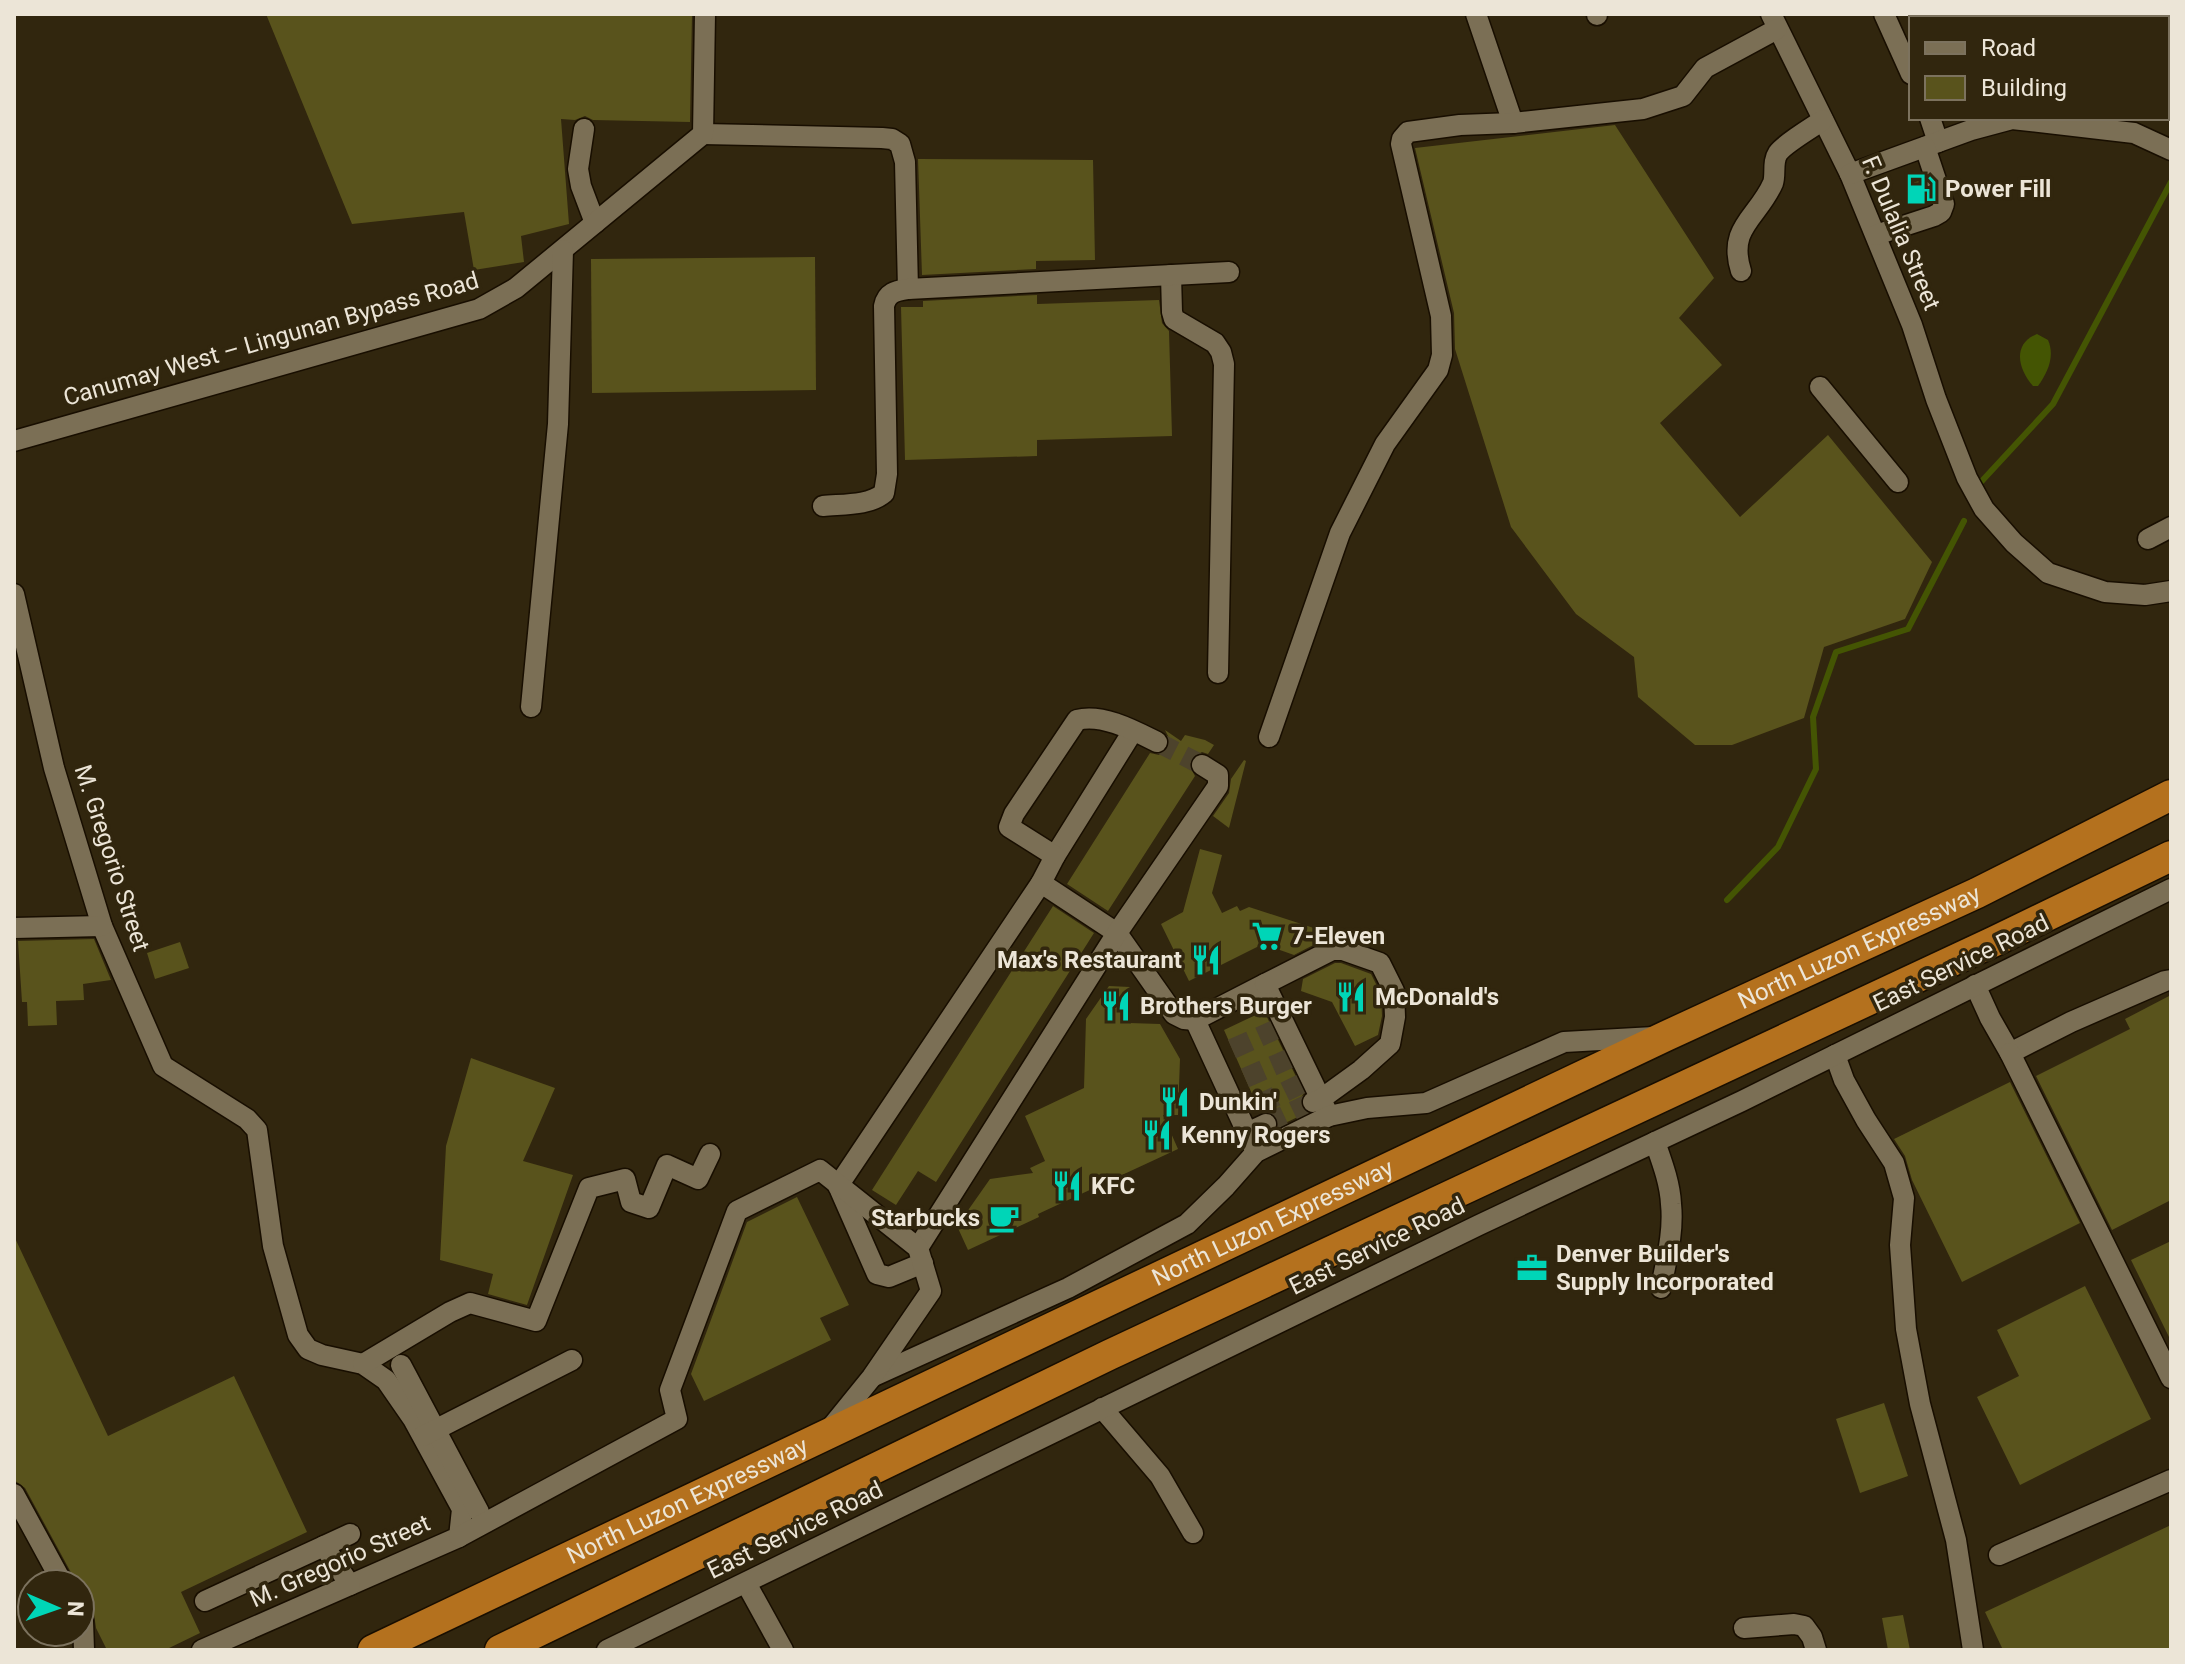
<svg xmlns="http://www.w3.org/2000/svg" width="2185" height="1664" viewBox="0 0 2185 1664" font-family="Roboto,sans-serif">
<rect width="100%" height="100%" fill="#31260e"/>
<path fill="#445503" d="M2037,334L2048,340C2055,356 2048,372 2038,386H2033C2018,369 2012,344 2037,334Z"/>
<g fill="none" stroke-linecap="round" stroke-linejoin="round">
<g stroke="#445503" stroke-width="6">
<path d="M1981,482L2053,404L2171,182"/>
<path d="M1727,900L1778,847L1816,769L1813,717L1836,652L1908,629L1964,521"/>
</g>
</g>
<g fill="#59531c">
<path d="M266,14H692L690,122L593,120L585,116L575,120L561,119L569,224L521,236L524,262L474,270L464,212L352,224Z"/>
<path d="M1615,125L1714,278L1679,318L1722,365L1660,423L1740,517L1828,435L1932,562L1905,619L1824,647L1804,718L1732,745H1695L1638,697L1634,657L1576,614L1511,527L1455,349L1454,313L1415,148Z"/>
<path d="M918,159L1093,160L1095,260L1036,261V269L922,275Z"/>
<path d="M1922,180L1928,197L1911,202L1906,185Z"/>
<path d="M815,257L816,390L592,393L591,259Z"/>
<path d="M1037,295V304L1159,300L1162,323L1169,331L1172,436L1037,440V456L905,460L901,307H923V301Z"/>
<path d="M1165,730L1181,741L1185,735L1205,740L1214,745L1208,754L1202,752L1191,758L1189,765L1195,776L1108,911L1067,884L1150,753L1159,755L1168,748L1170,740Z"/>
<path d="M1244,760L1246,761L1229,828L1213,816L1229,793L1231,779Z"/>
<path d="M1200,849L1222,855L1212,893L1222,913L1237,906L1240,911L1249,907L1326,932L1323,940L1294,955L1263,944L1189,981L1161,924L1183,912Z"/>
<path d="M1053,906L1094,933L936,1182L918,1171L896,1205L872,1190Z"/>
<path d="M94,939L111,980L83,984L84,1000L56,1001L57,1025L28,1026L27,1002H22L18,941Z"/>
<path d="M180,942L189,968L155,979L147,953Z"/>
<path d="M1335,963H1341L1371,974L1381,994L1382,1016L1378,1035L1355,1046L1332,1002L1301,991L1303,979Z"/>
<path d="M1109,986L1130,987L1129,1023L1160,1024L1180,1059L1178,1115H1163L1178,1149L1038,1214L1039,1217L968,1250L957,1226L990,1179L1033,1173L1030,1168L1045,1161L1025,1116L1084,1088L1086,1019Z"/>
<path d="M2171,995V1200L2112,1230L2036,1076L2130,1029L2125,1019Z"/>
<path d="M1264,1011L1304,1093L1300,1099L1301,1106L1306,1113L1279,1126L1278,1119L1274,1114L1268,1111L1260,1112L1224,1030Z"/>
<path d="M471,1058L555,1088L523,1161L573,1175L527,1305L488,1294L493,1274L440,1260L446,1146Z"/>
<path d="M2010,1082L2080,1223L1962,1282L1912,1180L1905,1156L1894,1139Z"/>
<path d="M797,1197L849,1305L820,1318L831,1340L704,1401L691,1374L747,1222Z"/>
<path d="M14,1236L108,1436L234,1376L307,1532L181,1592L200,1633L165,1650H107L96,1628L94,1614L85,1604L80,1594V1584H76L74,1578L25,1488L14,1480Z"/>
<path d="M2171,1241V1341L2131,1260Z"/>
<path d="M2085,1286L2151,1419L2020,1485L1977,1397L2019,1376L1997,1330Z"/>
<path d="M1884,1403L1908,1476L1860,1493L1836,1419Z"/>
<path d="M2171,1525V1650H2003L1985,1612Z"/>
<path d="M1903,1615L1910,1650H1888L1882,1618Z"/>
</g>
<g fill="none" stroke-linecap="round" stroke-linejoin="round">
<g stroke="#4d432c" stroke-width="20" stroke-dasharray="20 10" stroke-linecap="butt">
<path d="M1157,742L1202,765"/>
<path d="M1232,1049L1279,1028"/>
<path d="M1245,1078L1293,1057"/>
<path d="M1258,1105L1303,1083"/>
<path d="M1266,1124L1313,1102"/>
</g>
<g stroke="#180e00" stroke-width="23">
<g id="minor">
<path d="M1476,14L1513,123"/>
<path d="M1597,14V15"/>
<path d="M1771,14L1850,174L1912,325L1936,399L1967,478L1984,509L2014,543L2048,573L2105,592L2145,595L2171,591"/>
<path d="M1884,14L1911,74"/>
<path d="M1930,118L1938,142"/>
<path d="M584,129L578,169L581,186L595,223"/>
<path d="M703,134L882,138L892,139L900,144L905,162L908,289"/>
<path d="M1850,174L1971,130L2012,119L2134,133L2171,150"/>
<path d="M1876,235L1934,216L1941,212L1944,204L1925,147"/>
<path d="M1741,271C1727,227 1758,218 1773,183C1776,174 1772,162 1778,153C1784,144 1813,127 1823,120"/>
<path d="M1171,275L1172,312L1174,319L1215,343L1221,352L1224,364L1218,673"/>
<path d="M1820,387L1898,482"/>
<path d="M14,441L479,309L516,288L703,134L705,14"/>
<path d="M823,506C842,504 869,506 884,493L887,474L884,306C887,292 896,291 908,289L1229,272"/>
<path d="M2148,539L2171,527"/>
<path d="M14,594L54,768L102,926L163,1066L247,1119L257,1130L273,1246L298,1335L308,1349L322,1355L363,1364L386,1380L413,1419L462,1509L459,1537L202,1650"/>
<path d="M531,707L558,424L563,250"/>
<path d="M1269,737L1340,533L1385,444L1438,370L1442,355L1441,316L1401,144L1402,139L1408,132L1460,125L1513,123L1643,109L1683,96L1705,68L1777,29"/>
<path d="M1055,856L1133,731"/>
<path d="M1041,883L1117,933L1174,1014L1184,1019L1195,1020L1265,984L1329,1116"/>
<path d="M14,928L102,926"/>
<path d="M1265,984L1332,950H1343L1380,963L1394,991L1395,1017L1390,1044L1361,1070L1321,1099L1313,1102"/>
<path d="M1975,985L1990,1018L2010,1053L2071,1022L2165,981L2171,980"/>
<path d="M1195,1020L1256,1152"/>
<path d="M2010,1053L2171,1378"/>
<path d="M1835,1055L1844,1080L1866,1120L1894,1163L1904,1198L1900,1245L1906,1329L1920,1404L1956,1540L1973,1650"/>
<path d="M1247,1133L1266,1124"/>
<path d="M1655,1142C1662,1162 1670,1183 1671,1204C1674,1232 1666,1261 1661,1288"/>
<path d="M838,1186L1041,883L1055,856L1009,827L1014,814L1077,720C1102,713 1135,731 1157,742"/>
<path d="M840,1190L877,1274L889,1277L923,1263"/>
<path d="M918,1248L1117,933L1218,786V775L1202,765"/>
<path d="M363,1364L450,1312L470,1303L536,1321L589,1188L625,1179L631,1202L649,1208L667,1165L698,1179L710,1154"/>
<path d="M401,1365L479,1512"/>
<path d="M874,1376L1068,1288L1187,1224L1226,1186L1256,1152L1329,1116L1367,1108L1426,1103L1564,1042L1654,1037"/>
<path d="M1102,1408L1160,1476L1193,1533"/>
<path d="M423,1436L572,1360"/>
<path d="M14,1494L63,1584"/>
<path d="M459,1537L677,1419L670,1390L737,1211L820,1170L918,1248L931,1291L872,1377L829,1430"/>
<path d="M324,1546L350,1585"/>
<path d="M1999,1555L2171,1480"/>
<path d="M746,1583L783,1650"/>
<path d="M205,1601L350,1534"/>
<path d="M80,1616L83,1621L84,1650"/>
<path d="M1744,1628L1794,1624L1804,1626L1812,1637L1816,1650"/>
<path d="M607,1650L1479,1225L1742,1101L2171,889"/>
</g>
</g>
<g stroke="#180e00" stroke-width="33">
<g id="highway">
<path id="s1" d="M373,1650L1666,1036L1977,893L2171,795"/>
<path d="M500,1650L1109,1355L1995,941L2171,856"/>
</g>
</g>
<use href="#minor" stroke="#7b6f55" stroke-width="20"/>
<use href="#highway" stroke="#b4711e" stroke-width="30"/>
</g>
<defs>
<g id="fuel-bare" transform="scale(2.4)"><path d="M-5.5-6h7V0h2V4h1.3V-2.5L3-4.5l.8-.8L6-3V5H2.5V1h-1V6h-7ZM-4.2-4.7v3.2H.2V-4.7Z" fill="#00d5b7" stroke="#31260e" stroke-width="2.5" paint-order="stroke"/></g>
<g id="supermarket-bare" transform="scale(2.4)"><path d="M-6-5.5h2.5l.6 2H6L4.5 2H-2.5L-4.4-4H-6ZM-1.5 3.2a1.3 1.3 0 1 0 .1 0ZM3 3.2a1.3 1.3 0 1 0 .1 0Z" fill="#00d5b7" stroke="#31260e" stroke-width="2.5" paint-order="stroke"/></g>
<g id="restaurant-bare" transform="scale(2.4)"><path d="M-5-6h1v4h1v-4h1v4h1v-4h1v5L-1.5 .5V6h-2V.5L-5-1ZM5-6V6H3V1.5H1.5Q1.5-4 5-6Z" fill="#00d5b7" stroke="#31260e" stroke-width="2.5" paint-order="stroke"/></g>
<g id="cafe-bare" transform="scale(2.4)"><path d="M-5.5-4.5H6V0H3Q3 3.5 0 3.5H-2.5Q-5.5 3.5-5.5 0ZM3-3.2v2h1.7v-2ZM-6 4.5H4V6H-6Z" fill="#00d5b7" stroke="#31260e" stroke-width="2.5" paint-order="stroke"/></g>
<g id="office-bare" transform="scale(2.4)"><path d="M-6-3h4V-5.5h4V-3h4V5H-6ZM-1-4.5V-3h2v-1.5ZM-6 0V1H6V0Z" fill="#00d5b7" stroke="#31260e" stroke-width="2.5" paint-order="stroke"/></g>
</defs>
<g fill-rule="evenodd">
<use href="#fuel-bare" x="1921" y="189"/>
<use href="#supermarket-bare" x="1267" y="936"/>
<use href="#restaurant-bare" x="1206" y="960"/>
<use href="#restaurant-bare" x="1351" y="997"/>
<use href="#restaurant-bare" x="1116" y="1006"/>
<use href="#restaurant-bare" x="1175" y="1102"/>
<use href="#restaurant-bare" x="1157" y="1135"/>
<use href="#restaurant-bare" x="1067" y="1186"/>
<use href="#cafe-bare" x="1004" y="1218"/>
<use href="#office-bare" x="1532" y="1268"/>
</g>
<g text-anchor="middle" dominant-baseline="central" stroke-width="7" stroke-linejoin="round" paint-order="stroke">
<g font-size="24" font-weight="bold" fill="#ece5d7" stroke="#31260e" text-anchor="start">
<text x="1945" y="189">Power Fill</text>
<text x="1291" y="936">7-Eleven</text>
<text x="1182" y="960" text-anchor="end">Max's Restaurant</text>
<text x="1375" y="997">McDonald's</text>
<text x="1140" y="1006">Brothers Burger</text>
<text x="1199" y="1102">Dunkin'</text>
<text x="1181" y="1135">Kenny Rogers</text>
<text x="1091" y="1186">KFC</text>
<text x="980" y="1218" text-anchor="end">Starbucks</text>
<text x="1556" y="1254">Denver Builder's<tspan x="1556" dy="28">Supply Incorporated</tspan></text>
</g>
<g font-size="24" fill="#ece5d7" stroke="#31260e">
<text transform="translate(1901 233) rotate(67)">F. Dulalia Street</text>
<text transform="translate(271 339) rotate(-16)">Canumay West – Lingunan Bypass Road</text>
<text transform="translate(112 858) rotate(72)">M. Gregorio Street</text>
<text stroke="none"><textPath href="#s1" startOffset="1644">North Luzon Expressway</textPath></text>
<text transform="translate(1961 963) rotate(-26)">East Service Road</text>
<text stroke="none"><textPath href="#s1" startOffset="996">North Luzon Expressway</textPath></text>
<text transform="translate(1377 1246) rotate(-26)">East Service Road</text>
<text stroke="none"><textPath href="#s1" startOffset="348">North Luzon Expressway</textPath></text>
<text transform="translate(795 1530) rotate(-26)">East Service Road</text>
<text transform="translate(340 1561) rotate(-24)">M. Gregorio Street</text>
</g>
</g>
<rect width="2185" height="1664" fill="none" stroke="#ece5d7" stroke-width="32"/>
<rect x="1909" y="16" width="260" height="104" fill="#31260e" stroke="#7c725e" stroke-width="2"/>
<rect x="1925" y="42" width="40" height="12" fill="#7b6f55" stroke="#7c725e" stroke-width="2"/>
<text x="1981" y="56" font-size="24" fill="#ece5d7">Road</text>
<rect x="1925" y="76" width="40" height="24" fill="#59531c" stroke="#7c725e" stroke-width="2"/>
<text x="1981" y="96" font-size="24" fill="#ece5d7">Building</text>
<g transform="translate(56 1608) rotate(92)"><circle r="38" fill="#31260e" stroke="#7c725e" stroke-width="2"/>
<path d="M0-6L14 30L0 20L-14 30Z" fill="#00d5b7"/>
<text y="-12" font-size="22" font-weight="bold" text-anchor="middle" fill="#ece5d7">N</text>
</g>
</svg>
